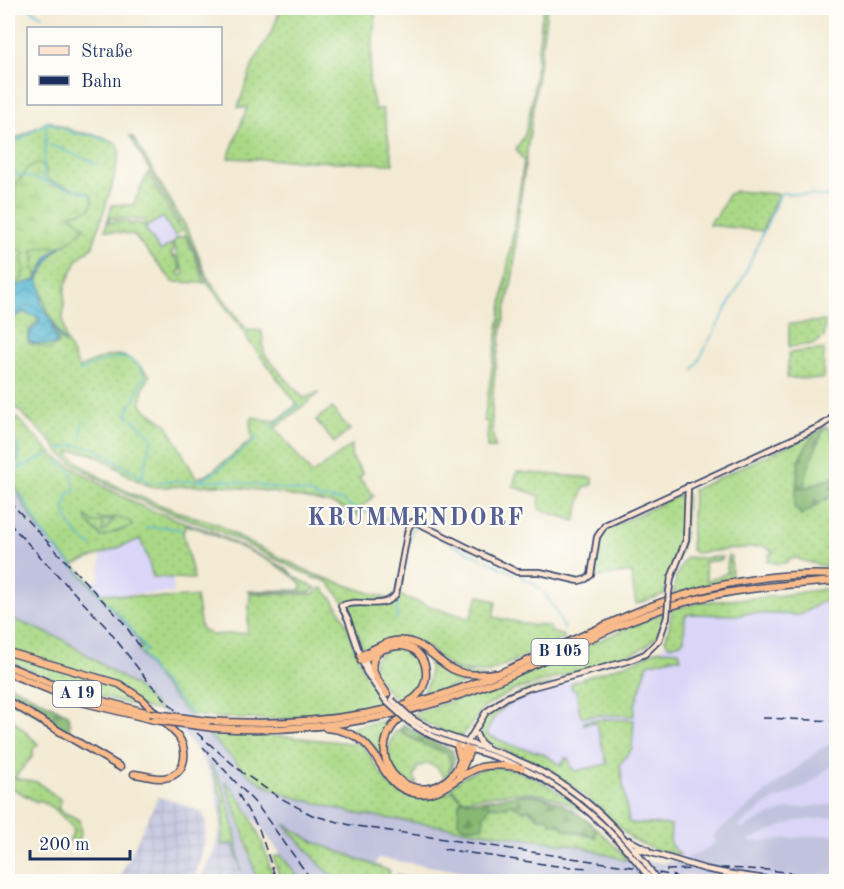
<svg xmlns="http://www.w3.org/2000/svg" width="844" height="889" viewBox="0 0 844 889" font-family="'Old Standard TT',serif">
<defs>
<pattern id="industrial-grid" width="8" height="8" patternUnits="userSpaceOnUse" patternTransform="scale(1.5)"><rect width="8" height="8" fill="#c1c2dd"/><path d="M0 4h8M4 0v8" fill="none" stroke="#a5a7c0"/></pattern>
<pattern id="grass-dots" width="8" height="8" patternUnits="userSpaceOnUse" patternTransform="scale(1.5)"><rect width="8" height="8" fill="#aad986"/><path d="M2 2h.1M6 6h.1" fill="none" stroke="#92bb76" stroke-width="1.8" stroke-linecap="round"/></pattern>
<pattern id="forest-firs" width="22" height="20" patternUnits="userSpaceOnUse" patternTransform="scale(1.5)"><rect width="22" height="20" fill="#87b973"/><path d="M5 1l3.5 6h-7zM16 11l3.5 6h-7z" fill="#6e9762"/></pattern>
<pattern id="wetland-marsh" width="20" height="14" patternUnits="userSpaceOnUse" patternTransform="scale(1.5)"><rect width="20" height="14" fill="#aad986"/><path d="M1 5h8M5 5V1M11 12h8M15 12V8" fill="none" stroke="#92bb76"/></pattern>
<pattern id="water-waves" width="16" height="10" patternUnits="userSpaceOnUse" patternTransform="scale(1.5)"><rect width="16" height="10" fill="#52b6d1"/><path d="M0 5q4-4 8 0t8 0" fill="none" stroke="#4394ad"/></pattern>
</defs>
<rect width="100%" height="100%" fill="#fdfcf7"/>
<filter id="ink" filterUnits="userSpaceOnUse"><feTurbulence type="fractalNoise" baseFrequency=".0167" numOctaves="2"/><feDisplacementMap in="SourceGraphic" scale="12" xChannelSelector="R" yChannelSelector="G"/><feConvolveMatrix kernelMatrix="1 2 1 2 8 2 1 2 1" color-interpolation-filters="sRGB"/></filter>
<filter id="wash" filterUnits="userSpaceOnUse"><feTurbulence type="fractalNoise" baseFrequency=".008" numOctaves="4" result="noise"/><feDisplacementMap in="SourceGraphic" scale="24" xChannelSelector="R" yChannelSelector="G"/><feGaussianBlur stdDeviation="1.35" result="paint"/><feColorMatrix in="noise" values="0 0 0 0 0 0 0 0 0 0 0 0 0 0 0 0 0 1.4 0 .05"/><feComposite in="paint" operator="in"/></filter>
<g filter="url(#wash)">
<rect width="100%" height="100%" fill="#f3ead3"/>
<g fill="#dbd6f7">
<path d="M163,216L177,238L160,251L145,228Z"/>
<path d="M140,540L147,556L153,576L173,578L174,593L133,594L101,593L91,584L99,580L101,554Z"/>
<path d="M825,599L836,601V881H718V870L684,859L670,844L671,825L629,823L625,802L542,753L514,746L487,735L491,720L509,704L534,692L642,660L659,651L668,640L675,616L688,613L742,612L801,615Z"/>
</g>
<g fill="url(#industrial-grid)">
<path d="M158,797L175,801L203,813L206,824L204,845L194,881H118Z"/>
<path d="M221,844H234L243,881L206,882Z"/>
</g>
<path fill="#c1c2dd" d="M8,434L15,448L17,459L8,472L25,507L48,542L129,627L143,649H139L149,668L169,694L240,768L268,787L290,796L357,814L579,846L624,860L663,863L685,859L705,850L716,841L712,836L819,750L831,744L836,745V762L808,785L766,804L739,826L742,829L765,817L788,809L836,804V817L796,821L748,840L750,842L836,834V881H807L731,870L730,877L762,881L683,875L681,876L696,881H678L637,876L639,879H588V882L523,881L378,858L375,866L314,842L287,826L324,869L339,881H301L226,781L257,881H243L228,796L209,763L223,801V829L221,844L206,881H199L214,851L220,828V814L214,782L199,753L184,735L135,686L97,660L8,617Z"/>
<g fill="url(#grass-dots)" stroke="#628472" stroke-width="1.5">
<path d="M281,8H376L369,81L375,109H383L393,164L228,158L247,108L238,107L253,64L273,29Z"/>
<path d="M543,8H547C538,77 528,147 518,217C515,238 516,260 512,280C502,327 485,402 495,448H487L488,422L484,421L524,161L516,149L525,135L532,100Z"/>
<path d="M49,121L76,132L96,135L117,144L120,151L113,182L93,246L78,259L65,286L63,320L65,338L79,368C112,353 123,346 150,376L143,388L141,403L147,411L167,425L196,478L207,475L252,440L250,422L253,417L273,421L278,420L297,404L246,337L247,335L208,284L193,247L130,136L133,137L189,232L207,277L247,330L262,331L264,354L303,398L319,393L275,428L312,474L352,445L351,456L363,474L359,478L374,496L361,507L362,519L353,512L336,505L272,492L221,485L156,487C125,482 102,446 69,452L71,457L103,479L130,493L176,511L218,524L242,539L316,575L388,599L383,601L344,602L328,582L317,578L316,579L217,530L150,505L111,487L72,463L59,452L54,444L8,400V136L10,140L15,139Z"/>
<path d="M148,173L181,231L175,236L163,217L148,226L142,220L111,217L109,222L113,223L114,220L130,222V224L133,225L134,222L147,226L145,228L160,251L172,244L173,251L171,253L173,257L175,256L181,270L178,272L181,276L184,274L173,243L177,238L185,236L193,251L205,283L173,282L134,235L105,230L112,205H133Z"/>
<path d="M735,191L778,194L762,231L709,225L713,218H716L728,195Z"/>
<path d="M825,321L824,337L814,344L789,347V324Z"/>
<path d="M824,349L823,379L787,378L789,353Z"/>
<path d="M332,408L350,430L334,443L316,420Z"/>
<path d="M8,409L54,456L106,488L145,508L212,532L285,568L295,577L316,588L310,592H249L248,591L300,590L302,587C296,569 218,537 198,528L186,525L183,533L194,579L153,577L147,556L140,539L73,565L101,593L158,598L196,597L201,628L211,635L247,633L250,594H313L322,588C348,612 348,637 362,667C368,680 379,695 384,705C338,716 292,720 245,719C226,719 208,716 189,715C170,695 152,674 138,649L142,648L129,627L39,530L25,507L8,471L17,459L15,448L8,434Z"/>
<path d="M813,434L799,460L801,515L836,493V569L800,560L799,558L788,559V562L778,564L767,561L770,558L768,555L774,552L764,546L695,553L691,550L693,490Z"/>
<path d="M517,472L593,478V485L584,487L575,521L539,509L540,496L513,486Z"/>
<path d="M685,492L687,494L685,525L683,531L685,533C683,555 667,573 665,594L636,604L631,572L600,577L594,575L604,531Z"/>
<path d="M728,555L731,557L732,577L673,595L676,576L686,557L701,558L723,557L722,560L704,562L707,581L727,573Z"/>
<path d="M836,587V603L825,600L800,615L743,613L742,615L689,614L685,616L684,639L681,643L670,646L665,640L669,628L672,609L703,602L770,597Z"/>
<path d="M396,594L449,613L450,612L470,619L479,595L496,602L493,617L535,626L537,624L550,627L551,632L564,636V639L489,672L460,671L446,663L427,647L407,638L388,640L367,649L363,648L347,608L356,603H382Z"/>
<path d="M664,612L663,621L658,635L645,647L623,658L512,691L483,708L461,738L431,726L413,714L496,686Z"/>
<path d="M8,617L64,640L135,686L161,711C107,701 57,683 8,661Z"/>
<path d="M394,643L418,645L444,666L483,677L420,698C430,684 436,660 418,650C411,646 402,645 394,643Z"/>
<path d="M393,648C422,646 423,665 422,687L409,700L399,703C391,695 366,671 376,658C380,653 388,651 393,648Z"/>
<path d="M657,650L679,651L681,658H672L648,664L635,705L634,716L600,715L583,717L580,714L576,691L572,689L571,686L573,682L640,659Z"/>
<path d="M561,684C535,692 491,703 487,735L514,746L542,753L562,766V762H565V758H568L572,769L576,771L607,764L596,722L583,724L586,721L604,719L634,720L632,749L620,764L629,823L671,825L670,844L680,855L656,850L632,839L602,810L574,787L529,761L482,740C478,733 480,729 483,722C498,697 534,686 561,684Z"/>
<path d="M8,715L38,744L33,749V756L14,778L37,782L61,800L58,809L79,820L81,834L77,841L72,843L70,841L74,829L56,810L40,800L37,802L8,786Z"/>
<path d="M396,718L398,719C359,758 410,815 450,781C459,774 461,763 466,753C463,767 456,780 443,787C436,791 428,792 420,792C389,789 387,759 368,741C360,735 352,731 343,729Z"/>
<path d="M399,730L409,737L447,753L450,758V773L444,777L437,767L427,763L417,768L414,777L417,784C389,784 382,751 396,731Z"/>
<path d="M207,733L280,736L360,744C373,757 380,777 394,789C411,803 433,801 451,790L462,800L459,803L466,827C478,824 484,815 490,805L506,807L511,804L524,811L527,809L539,818C551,816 556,824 566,829C574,833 586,835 595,837L596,828L628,859L624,860L579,846L357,814L290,796L268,787L249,775Z"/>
<path d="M209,762C233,797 234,831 241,872L234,844H221L223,829V801Z"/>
<path d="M483,768C490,768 496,767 502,768C527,770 562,793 581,808V811C538,784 514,793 467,799H462L451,787L463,777Z"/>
<path d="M225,781C251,806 265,847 274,881H257L246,840Z"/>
<path d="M284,824L314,842L390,871L389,875L396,880L397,875L415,881H339L324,869Z"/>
<path d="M281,855L301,881H281L273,857Z"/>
</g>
<g fill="url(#forest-firs)" stroke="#517468" stroke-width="1.5">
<path d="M825,427L817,444L804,488L836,476V493L801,515L794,507L799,460L813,434Z"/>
<path d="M8,684L68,714L70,725L68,733L8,698Z"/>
<path d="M404,724L428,740L452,750L455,759L450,773V758L447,753L422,744L399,730Z"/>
<path d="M525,794C554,796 575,810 596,828L595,837L564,829L559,823L552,824L547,817L539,818L532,810L527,809L524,811L511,804L506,807L490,806L484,816L483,827H463L458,822L459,803L462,800L477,801Z"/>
</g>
<g fill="url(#wetland-marsh)" stroke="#628472" stroke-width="1.5">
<path d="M41,163L46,169L47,180L91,194L93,202L89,210L70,214L85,227C80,232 69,244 62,246C50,250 48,242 32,251L35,257L33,269L37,272L36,278H38C43,300 46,307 56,327V330L52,331L59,340V343L50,349L28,343L29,330L37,322L36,315L24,312L8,321V286C25,285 26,270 21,257L26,254L20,251H13L11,244L12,236L16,234L13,200L15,197L14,185L23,176L28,167Z"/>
<path d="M86,516L93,523L101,522L103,525L102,532L105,531L114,519L106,521L97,517L104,519L114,517L127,520L132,523V526L101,537L87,521Z"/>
</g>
<path fill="#aad986" stroke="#628472" stroke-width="1.5" d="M825,427H828L836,446V476L804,488L809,465Z"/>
<path fill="url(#water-waves)" stroke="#367298" stroke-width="1.5" d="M66,243L53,254L38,279L42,290L41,303L65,344L52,325L51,328L55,334L57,343L53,345L32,343L29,340L30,332L38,324L40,318L23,312L8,321V288L36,280L49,255Z"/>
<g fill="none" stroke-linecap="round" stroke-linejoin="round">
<g stroke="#52b6d1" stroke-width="1.5">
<path d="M28,8L42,16"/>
<path d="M47,124L43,181L90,194"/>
<path d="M50,145L98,164"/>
<path d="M8,147L47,122L76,134L92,135L108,141"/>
<path d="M8,172L43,181"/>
<path d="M693,371L743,278L781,193L836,197"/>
<path d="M79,372C99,361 137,344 145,378C137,384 140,388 136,396C134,403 128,406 127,415L130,417"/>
<path d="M133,419L152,437L142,477"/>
<path d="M8,424L18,447L20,469"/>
<path d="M269,428L299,405"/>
<path d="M81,437L83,421"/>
<path d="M60,449L74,445L95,448L149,482L224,480L310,493L317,498L342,500L350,506L381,518L404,519"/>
<path d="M54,460L72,472L75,491L67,495C66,500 65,506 65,511C67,524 81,541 93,546"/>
<path d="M10,473L49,454"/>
<path d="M201,480L214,473L259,437"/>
<path d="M21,493L43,534L129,626L146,650L142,653L153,672L191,713"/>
<path d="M146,528L165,527L181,530"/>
<path d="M427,531L446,541"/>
<path d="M450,543L483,559"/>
<path d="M486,560L490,562"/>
<path d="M406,563L411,530L415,527H420"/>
<path d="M492,563L502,568"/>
<path d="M504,569L511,572"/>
<path d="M513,573L515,574"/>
<path d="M520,576L527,580"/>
<path d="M401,581L404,569"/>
<path d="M530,581L541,590"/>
<path d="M544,593L555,609L564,629"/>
<path d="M397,600L401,584"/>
<path d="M397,602V620"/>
</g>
</g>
</g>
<g filter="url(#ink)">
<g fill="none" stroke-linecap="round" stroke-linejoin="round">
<g stroke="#3b4b70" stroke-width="8">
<g id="secondary">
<path d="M669,592L671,578L686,540L688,486"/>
<path d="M363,657L373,677"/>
<path d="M386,701L366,672L348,619L341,606C358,597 384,612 396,594L408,529L412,522L418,523L517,572H540L579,581L586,579L591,575L597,537L605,525L821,426L831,419L836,410"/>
<path d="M412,719C442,738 477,744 510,757C568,780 607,815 645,863"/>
<path d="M408,721C437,744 473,748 506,761C559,782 601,818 637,862"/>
<path d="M476,734L480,742L485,746"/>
<path d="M467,743L486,712L507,697L529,688L628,661L645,654L659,640L667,617"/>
<path d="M629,840L648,850"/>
<path d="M634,848L662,856"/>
<path d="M731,874L788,882"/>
</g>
</g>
<g stroke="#3b4b70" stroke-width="9">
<g id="highway">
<path d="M8,652L119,684L142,699L178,736C189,752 186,775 164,778C155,779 144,775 134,774"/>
<path d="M376,655C366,669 380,682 387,694"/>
<path d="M360,656C370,651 383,643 394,641C421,637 432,658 452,669C466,676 479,675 494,673"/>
<path d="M361,661C373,655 387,645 401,646C431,648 434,688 410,701"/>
<path d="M8,666L76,694L149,713"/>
<path d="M8,673L77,701L154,720"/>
<path d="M8,701L120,767"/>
<path d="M407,715C399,718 392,725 388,734C371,773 420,807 450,777C458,770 461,759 465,748"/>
<path d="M208,721C296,727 384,717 467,686C528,664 585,632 646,608C706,585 772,572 836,575"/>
<path d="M214,728C310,734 406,718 495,682C555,657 612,624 675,605C727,589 782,585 836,581"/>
<path d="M326,728C388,734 372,784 414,793C442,799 456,774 481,767C494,764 508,766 522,768"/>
<path d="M457,746L460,757"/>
<path d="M459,776L470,750"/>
</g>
</g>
<use href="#secondary" stroke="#fde4d1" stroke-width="4.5"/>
<use href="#highway" stroke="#fabb8b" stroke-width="6"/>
<g stroke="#1b2f5e" stroke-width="1.5" stroke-dasharray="9 4.5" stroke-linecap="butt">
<path d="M8,500L123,622L140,647"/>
<path d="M8,522L107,628L147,680L197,733L243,773L277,796L312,815L350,825L652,870"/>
<path d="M763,718L836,721"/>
<path d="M203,747L257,805L313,882"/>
<path d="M238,794L259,829L277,882"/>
<path d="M443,849L557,866L588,868"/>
<path d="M666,870L724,868L769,870L836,879"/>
<path d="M645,871L671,875L690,882"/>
</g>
<g stroke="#3b4b70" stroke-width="8" stroke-linecap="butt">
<g id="secondary-bridge">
<path d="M667,617L669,592"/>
<path d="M392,700L412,719"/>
<path d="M386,701L408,721"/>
<path d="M662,856L705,869L731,874"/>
<path d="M637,862L648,876"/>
<path d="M645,863L655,877"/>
</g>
</g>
<g stroke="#3b4b70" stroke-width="9" stroke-linecap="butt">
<g id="highway-bridge">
<path d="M149,713L208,721"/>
<path d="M154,720L214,728"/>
</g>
</g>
<use href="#secondary-bridge" stroke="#fde4d1" stroke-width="4.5"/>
<use href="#highway-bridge" stroke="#fabb8b" stroke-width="6"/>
</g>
</g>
<g text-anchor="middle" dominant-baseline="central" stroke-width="4.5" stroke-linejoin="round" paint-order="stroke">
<g fill="#fdfcf7" stroke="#5f6c8c" stroke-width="1.5">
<rect x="531.5" y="639" width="57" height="26" rx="4.5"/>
<rect x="53" y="681" width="48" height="26" rx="4.5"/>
</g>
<g font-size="16" font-weight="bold" fill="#1b2f5e">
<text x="560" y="652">B 105</text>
<text x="77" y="694">A 19</text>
</g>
<g font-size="24" font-weight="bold" letter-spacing="1.5" fill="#566093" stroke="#fdfcf7">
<text x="416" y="519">KRUMMENDORF</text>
</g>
</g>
<rect width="844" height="889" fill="none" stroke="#fdfcf7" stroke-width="30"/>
<rect x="27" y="27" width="195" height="78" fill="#fdfcf7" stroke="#a3aaba" stroke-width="1.5"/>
<rect x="39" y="46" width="30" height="9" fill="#fde4d1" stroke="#a3aaba" stroke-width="1.5"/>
<text x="81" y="57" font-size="18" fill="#1b2f5e">Straße</text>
<rect x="39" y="76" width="30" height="9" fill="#1b2f5e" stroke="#a3aaba" stroke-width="1.5"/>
<text x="81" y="87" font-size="18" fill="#1b2f5e">Bahn</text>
<path d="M30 850v9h100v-9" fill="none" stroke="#1b2f5e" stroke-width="3"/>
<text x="39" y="850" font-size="18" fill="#1b2f5e" stroke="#fdfcf7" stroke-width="4.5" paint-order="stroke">200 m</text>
</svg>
